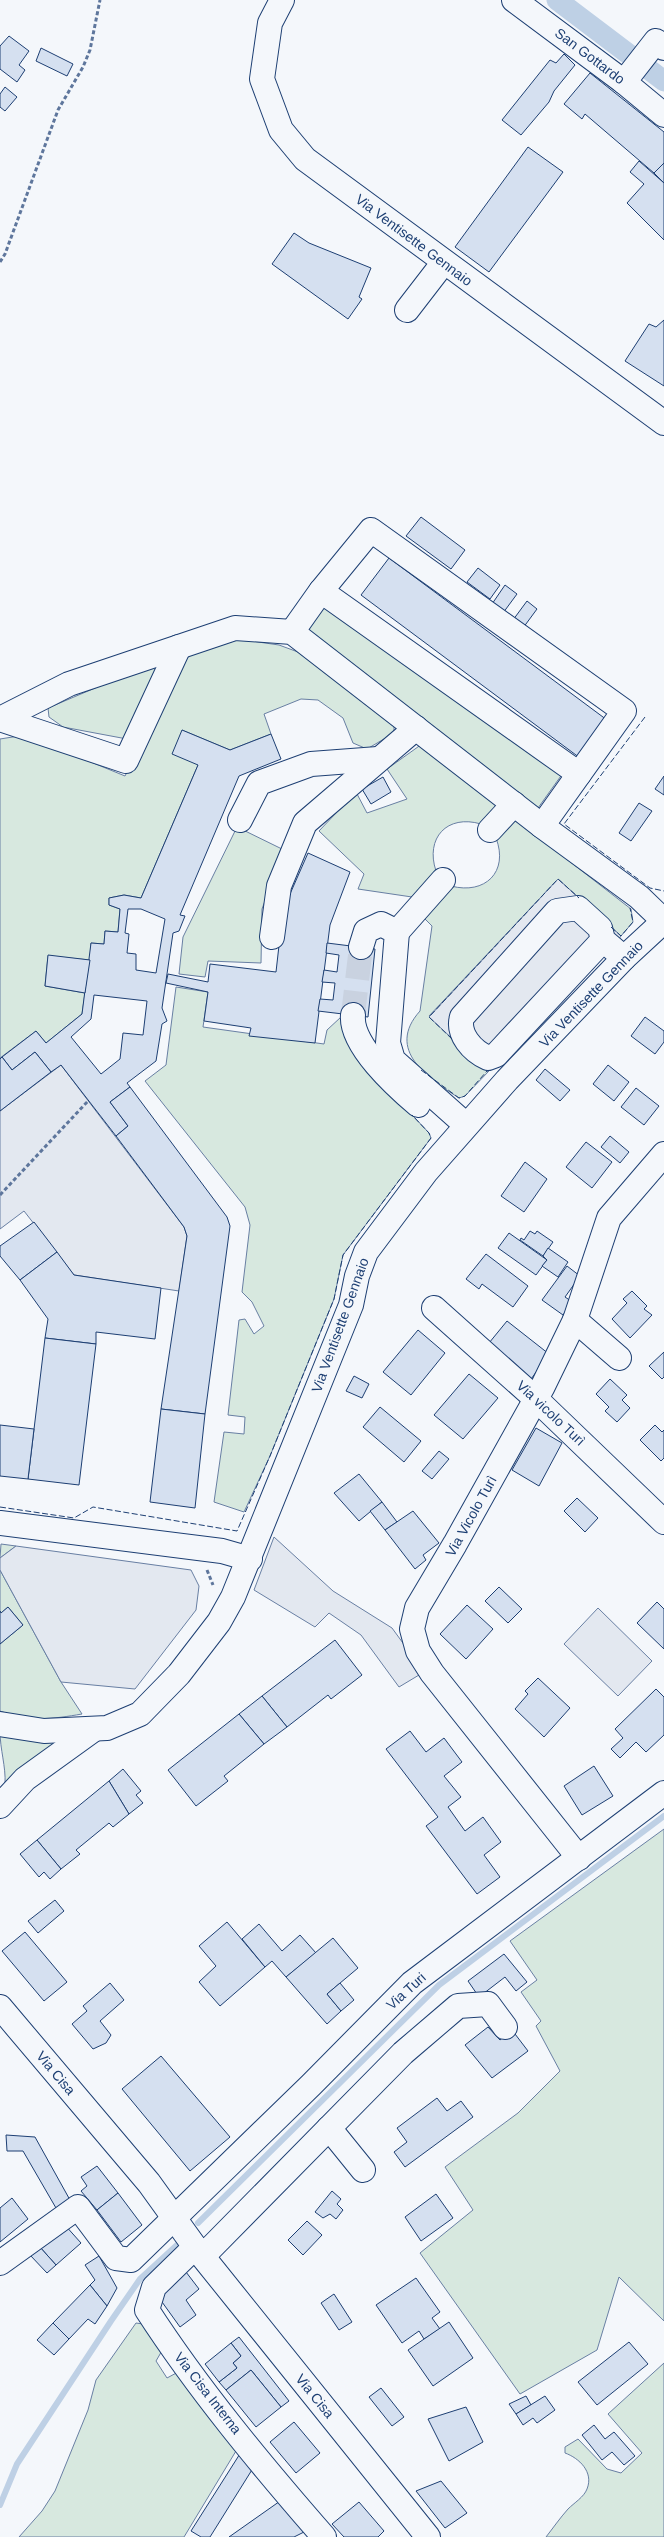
<svg xmlns="http://www.w3.org/2000/svg" width="664" height="2537" viewBox="0 0 664 2537" font-family="Arial,sans-serif">
<rect width="100%" height="100%" fill="#f4f7fb"/>
<g fill="#d7e8df" stroke="#687fa3">
<path d="M325,599L563,773L538,808L303,632Z"/>
<path d="M230,638L279,645L298,652L394,724V733L367,749L353,743L343,718L318,700L301,699L264,714L271,734L230,750L182,730L198,765L141,898L124,895L109,898V905L120,909L118,932L105,931L104,944L91,943L90,960L48,956L45,986L85,993L82,1014L46,1043L36,1031L0,1058V739L25,735L125,776L192,647Z"/>
<path d="M161,660L127,739L63,727L49,717L48,708Z"/>
<path d="M422,744L500,806L481,824C447,814 425,838 436,871L412,897L358,889L364,874L319,831L356,792L367,813L407,799L387,769Z"/>
<path d="M515,819L631,909L633,922L621,936L558,879L429,1016L488,1072L465,1096L459,1098C428,1078 385,1050 420,1011L432,926L422,916L451,886C485,895 509,872 496,838Z"/>
<path d="M237,827L284,850L262,909L261,963L208,961L205,977L179,974L183,937Z"/>
<path d="M176,987L208,992L203,1027L324,1044L327,1030L341,1017L354,1045L380,1086L400,1102L429,1133L431,1138L343,1255L334,1299L270,1456L244,1512L214,1502L224,1432L244,1434L245,1417L228,1415L239,1320L245,1319L254,1334L264,1326L252,1302L242,1292L250,1225L245,1207L145,1081L166,1065Z"/>
<path d="M1,1544L16,1546L0,1558Z"/>
<path d="M0,1570L61,1682L82,1714C53,1719 29,1722 0,1711V1644L23,1625L8,1607L1,1613L0,1611Z"/>
<path d="M0,1731L73,1737L5,1784C6,1766 0,1750 0,1731Z"/>
<path d="M664,1829V2321L619,2277L597,2350L520,2394L420,2253L473,2210L445,2167L518,2113L560,2071L536,2026L541,2021L521,1992L537,1980L510,1941Z"/>
<path d="M136,2323L143,2324L163,2349L156,2361L167,2378L180,2371L239,2446L184,2537H19L42,2511L55,2491L88,2410L96,2380Z"/>
<path d="M664,2363V2537H546C553,2528 560,2518 568,2509C574,2503 584,2497 587,2489C594,2472 579,2458 565,2453V2447L578,2439L607,2469L621,2473L642,2453L608,2414Z"/>
</g>
<g fill="#e3e8f0" stroke="#687fa3">
<path d="M558,879L621,936L612,948L488,1072L429,1017Z"/>
<path d="M61,1065L184,1227L187,1236L179,1291L74,1275L24,1211L0,1229V1111Z"/>
<path d="M274,1537L333,1591L392,1628L424,1672L399,1687L361,1635L329,1613L315,1627L254,1590Z"/>
<path d="M16,1546L191,1570L199,1586L196,1610L135,1689L61,1682L0,1570V1558Z"/>
<path d="M598,1608L652,1661L618,1696L564,1644Z"/>
</g>
<g fill="none" stroke-linecap="round" stroke-linejoin="round">
<g stroke="#bed0e5" stroke-width="6">
<path d="M198,2223L439,1985L664,1816"/>
<path d="M0,2505L17,2464L111,2321L140,2279L177,2245"/>
</g>
<path stroke="#bed0e5" stroke-width="21" d="M557,0L664,81"/>
</g>
<g fill="#d5e0f0" stroke="#1d3f73" fill-rule="evenodd">
<path d="M9,36L29,51L19,65L25,70L17,82L0,69V46Z"/>
<path d="M41,48L73,64L67,76L36,61Z"/>
<path d="M564,54L575,65L554,91L549,102L521,135L502,120L550,60L556,63Z"/>
<path d="M590,73L664,132V163L654,173L585,114L582,119L564,104Z"/>
<path d="M5,87L17,97L5,111L0,107V94Z"/>
<path d="M528,147L563,172L489,272L455,247Z"/>
<path d="M639,161L664,183V240L627,203L644,184L630,172Z"/>
<path d="M664,163V183L654,173Z"/>
<path d="M294,233L309,243L371,268L359,297L362,299L348,319L272,264Z"/>
<path d="M664,320V386L625,361L649,324L656,327Z"/>
<path d="M421,517L465,550L451,569L406,536Z"/>
<path d="M389,558L607,720L580,758L361,595Z"/>
<path d="M478,568L500,585L490,599L467,582Z"/>
<path d="M505,585L517,594L503,613L492,604Z"/>
<path d="M527,601L537,609L523,628L513,620Z"/>
<path d="M182,730L230,750L271,734L281,759L239,776L180,915L185,916L179,931L173,933L162,1008L167,1021L162,1024L156,1061L127,1083L130,1087L110,1102L128,1126L116,1136L61,1065L51,1072L35,1052L12,1070L2,1057L36,1031L46,1043L82,1014L91,943L104,944L105,931L118,932L120,909L109,905V898L124,895L141,898L198,765L172,754ZM128,909H141L165,919L156,973L136,970V954L127,953L129,934L125,933ZM94,995L147,1001L143,1035L123,1033L120,1059L101,1074L71,1037L91,1019Z"/>
<path d="M664,776V795L655,789Z"/>
<path d="M383,777L391,792L371,804L362,789Z"/>
<path d="M639,803L652,811L631,841L619,833Z"/>
<path d="M308,853L350,872L330,925L315,1043L249,1036L251,1028L204,1021L208,992L166,983L168,974L208,982L210,964L276,972L283,910Z"/>
<path d="M327,943L375,949L368,1017L318,1011L320,999L333,1000L335,983L322,982L324,970L337,972L339,955L326,953Z"/>
<path d="M48,955L90,960L85,993L45,986Z"/>
<path d="M645,1017L664,1031V1042L655,1054L631,1036Z"/>
<path d="M35,1052L51,1072L0,1111V1059L2,1057L12,1070Z"/>
<path d="M608,1065L629,1082L614,1101L593,1084Z"/>
<path d="M545,1069L570,1090L560,1101L536,1080Z"/>
<path d="M130,1087L227,1217L230,1226L205,1414L161,1409L187,1236L184,1227L116,1136L128,1126L110,1102Z"/>
<path d="M636,1088L659,1106L644,1125L621,1107Z"/>
<path d="M610,1136L629,1152L620,1163L601,1147Z"/>
<path d="M586,1142L612,1162L592,1188L566,1167Z"/>
<path d="M525,1162L547,1179L524,1212L501,1196Z"/>
<path d="M34,1222L57,1252L20,1280L0,1256V1246Z"/>
<path d="M530,1231L535,1234L537,1231L553,1242L543,1256L520,1240L521,1238L524,1240Z"/>
<path d="M509,1233L547,1260L536,1275L498,1248Z"/>
<path d="M548,1248L568,1262L558,1277L542,1266L547,1260L543,1256Z"/>
<path d="M57,1252L74,1275L161,1288L155,1339L96,1332V1344L45,1338L48,1319L20,1280Z"/>
<path d="M486,1254L528,1286L513,1307L482,1284L479,1289L466,1279Z"/>
<path d="M567,1266L580,1276L565,1297L577,1305L567,1310L563,1315L542,1300Z"/>
<path d="M632,1291L647,1306L644,1309L652,1315L630,1338L612,1319L627,1303L623,1299Z"/>
<path d="M507,1321L549,1354L529,1382L510,1368L512,1362L489,1343Z"/>
<path d="M418,1330L445,1353L411,1395L383,1372Z"/>
<path d="M45,1338L96,1344L79,1485L28,1479Z"/>
<path d="M664,1352V1377L662,1379L649,1366Z"/>
<path d="M469,1374L498,1398L463,1439L434,1415Z"/>
<path d="M354,1376L369,1384L362,1398L346,1391Z"/>
<path d="M610,1379L627,1395L622,1400L630,1408L617,1422L605,1411L609,1407L596,1394Z"/>
<path d="M380,1407L421,1441L404,1462L363,1427Z"/>
<path d="M161,1409L205,1414L195,1508L150,1502Z"/>
<path d="M0,1425L34,1429L28,1479L0,1476Z"/>
<path d="M655,1425L662,1432L664,1430V1458L661,1461L640,1440Z"/>
<path d="M536,1428L562,1443L539,1486L512,1470Z"/>
<path d="M439,1451L449,1459L432,1479L422,1471Z"/>
<path d="M359,1474L382,1502L359,1521L334,1493Z"/>
<path d="M577,1498L598,1518L585,1532L564,1511Z"/>
<path d="M382,1502L397,1522L385,1530L370,1511Z"/>
<path d="M413,1511L439,1543L423,1555L426,1560L415,1569L385,1530Z"/>
<path d="M499,1587L522,1609L508,1623L485,1601Z"/>
<path d="M657,1602L664,1609V1649L637,1623Z"/>
<path d="M467,1605L493,1629L466,1659L440,1634Z"/>
<path d="M8,1607L23,1625L0,1644V1611L1,1613Z"/>
<path d="M335,1640L362,1675L331,1699L328,1695L287,1727L262,1696Z"/>
<path d="M538,1678L570,1708L544,1737L515,1709L528,1694L525,1691Z"/>
<path d="M656,1689L664,1697V1735L646,1752L636,1742L620,1758L611,1749L623,1738L615,1729Z"/>
<path d="M262,1696L287,1727L264,1744L239,1714Z"/>
<path d="M239,1714L264,1744L224,1776L228,1781L196,1806L168,1770Z"/>
<path d="M410,1731L426,1752L444,1738L462,1762L444,1776L461,1797L448,1807L465,1831L483,1817L501,1842L484,1855L500,1877L477,1894L426,1826L438,1817L386,1749Z"/>
<path d="M594,1766L613,1796L582,1815L564,1786Z"/>
<path d="M123,1769L141,1791L136,1795L143,1803L129,1814L109,1781Z"/>
<path d="M109,1781L129,1814L113,1827L109,1823L76,1850L80,1854L61,1869L37,1840Z"/>
<path d="M37,1840L61,1869L50,1879L44,1872L39,1877L20,1854Z"/>
<path d="M55,1900L64,1911L38,1933L28,1921Z"/>
<path d="M227,1922L265,1967L220,2006L199,1982L216,1966L199,1946Z"/>
<path d="M259,1924L282,1951L300,1935L316,1953L286,1977L272,1961L265,1967L242,1939Z"/>
<path d="M25,1932L67,1982L44,2001L2,1951Z"/>
<path d="M333,1938L358,1968L327,1994L341,2011L327,2024L286,1977Z"/>
<path d="M504,1954L527,1982L516,1991L505,1977L479,1997L468,1981Z"/>
<path d="M110,1983L124,2000L100,2021L111,2035L106,2043L93,2049L72,2024L87,2011L83,2006Z"/>
<path d="M340,1983L354,2000L341,2011L327,1994Z"/>
<path d="M488,2027L500,2040L512,2030L528,2051L492,2078L465,2045Z"/>
<path d="M161,2056L230,2137L190,2171L122,2089Z"/>
<path d="M437,2098L447,2111L461,2101L473,2117L405,2167L394,2152L407,2142L397,2128Z"/>
<path d="M6,2135L35,2137L70,2200L56,2208L23,2151H7Z"/>
<path d="M97,2166L118,2193L97,2210L81,2191L87,2186L81,2177Z"/>
<path d="M332,2191L341,2199L337,2204L343,2210L336,2219L330,2214L323,2218L315,2212Z"/>
<path d="M118,2193L142,2225L121,2242L97,2210Z"/>
<path d="M436,2194L453,2218L421,2241L405,2217Z"/>
<path d="M12,2198L28,2219L0,2242V2208Z"/>
<path d="M307,2221L322,2235L303,2255L288,2240Z"/>
<path d="M64,2224L81,2243L56,2265L39,2246Z"/>
<path d="M39,2246L56,2265L47,2273L30,2255Z"/>
<path d="M99,2256L117,2288L107,2306L90,2285L95,2280L85,2265Z"/>
<path d="M186,2272L199,2289L186,2300L196,2315L180,2327L157,2295Z"/>
<path d="M416,2278L440,2312L432,2318L440,2329L424,2339L419,2331L402,2343L376,2305Z"/>
<path d="M90,2285L107,2306L95,2324L88,2319L69,2339L53,2323Z"/>
<path d="M334,2294L352,2322L339,2330L321,2303Z"/>
<path d="M449,2322L473,2358L433,2386L408,2350Z"/>
<path d="M53,2323L69,2339L54,2355L37,2340Z"/>
<path d="M239,2337L289,2401L281,2407L251,2370L226,2390L219,2382L237,2368L233,2363L241,2356L231,2343Z"/>
<path d="M629,2342L648,2364L597,2405L578,2382Z"/>
<path d="M231,2343L241,2356L233,2363L237,2368L219,2382L205,2364Z"/>
<path d="M251,2370L281,2407L256,2427L226,2390Z"/>
<path d="M381,2388L404,2417L392,2426L369,2397Z"/>
<path d="M526,2396L531,2405L516,2414L509,2404Z"/>
<path d="M545,2396L555,2410L537,2423L533,2418L523,2425L516,2414Z"/>
<path d="M466,2407L483,2442L449,2461L428,2419Z"/>
<path d="M294,2422L320,2453L296,2473L270,2442Z"/>
<path d="M594,2425L605,2439L614,2432L635,2456L624,2465L612,2452L602,2460L582,2435Z"/>
<path d="M243,2449L255,2465L210,2537H201L191,2531Z"/>
<path d="M441,2481L467,2513L445,2528L416,2491Z"/>
<path d="M283,2499L306,2531L294,2537H229Z"/>
<path d="M359,2502L384,2531L378,2537H344L332,2524Z"/>
</g>
<g fill="none" stroke-linecap="round" stroke-linejoin="round">
<path stroke="#c9d2e0" stroke-width="24" stroke-dasharray="24 12" stroke-linecap="butt" d="M353,1015L361,947"/>
<g stroke="#1d3f73" stroke-width="26">
<g id="minor">
<path d="M282,0L270,23L262,79L281,130L305,159L664,423"/>
<path d="M514,0L624,82L664,115"/>
<path d="M624,82L656,41L664,48"/>
<path d="M407,310L444,262"/>
<path d="M321,591L371,530L624,711L542,826"/>
<path d="M292,632L321,591L579,774"/>
<path d="M0,719L69,684L235,628L292,632L542,826L639,897L664,921"/>
<path d="M0,719L126,761L179,647"/>
<path d="M240,820L259,783L311,764L378,759"/>
<path d="M490,830L514,804"/>
<path d="M397,932L443,880"/>
<path d="M272,937L279,886L305,823L416,728"/>
<path d="M603,940L496,1055L488,1058C472,1051 457,1034 462,1017L557,911L578,908L600,928L603,940L624,958"/>
<path d="M361,947L366,931L381,924L397,932L388,1043L393,1060L466,1125"/>
<path d="M353,1015C350,1045 397,1087 418,1105"/>
<path d="M434,1308L536,1399L664,1522"/>
<path d="M575,1320L619,1358"/>
<path d="M0,1523L222,1551L250,1559"/>
<path d="M0,1724L44,1731L107,1728L140,1714L179,1674L219,1622L233,1597L351,1305L357,1276L366,1252L426,1172L507,1080L624,958L664,921"/>
<path d="M0,1806L25,1779L93,1730"/>
<path d="M579,1858L432,1673L418,1651L412,1629L417,1608L455,1544L542,1388L575,1320L609,1218L664,1154"/>
<path d="M0,2007L149,2183L195,2247L428,2537"/>
<path d="M329,2128L363,2170"/>
<path d="M195,2247L154,2287L147,2310C198,2389 262,2466 324,2537"/>
<path d="M203,2256L403,2053L458,2006L488,2004L505,2027"/>
<path d="M0,2263L78,2207L116,2258L131,2260L311,2085L412,1983L664,1793"/>
</g>
</g>
<g stroke="#5e769c" stroke-width="3" stroke-dasharray="4 2.5" stroke-linecap="butt">
<path d="M0,262L5,254L58,110L83,67L90,50L100,0"/>
<path d="M0,1195L88,1101"/>
<path d="M207,1570L213,1585"/>
</g>
<use href="#minor" stroke="#f4f7fb" stroke-width="24"/>
<g stroke="#1d3f73" stroke-width="1" stroke-dasharray="6 2.5" stroke-linecap="butt">
<path d="M645,717L564,824L650,888L664,891"/>
<path d="M611,927L621,936L633,922L630,908"/>
<path d="M452,1039L429,1017L558,879L579,898"/>
<path d="M421,1070L459,1098L465,1096L487,1071"/>
<path d="M0,1507L74,1518L93,1507L237,1531L270,1456L334,1299L343,1255L431,1138L429,1133L412,1115"/>
</g>
</g>
<g text-anchor="middle" dominant-baseline="central" stroke-width="4" stroke-linejoin="round" paint-order="stroke">
<g font-size="14" fill="#1d3f73" stroke="#f4f7fb">
<text transform="translate(590 56) rotate(37)">San Gottardo</text>
<text transform="translate(414 240) rotate(37)">Via Ventisette Gennaio</text>
<text transform="translate(591 994) rotate(-46)">Via Ventisette Gennaio</text>
<text transform="translate(340 1325) rotate(-70)">Via Ventisette Gennaio</text>
<text transform="translate(551 1413) rotate(43)">Via vicolo Turì</text>
<text transform="translate(471 1516) rotate(-61)">Via Vicolo Turì</text>
<text transform="translate(406 1991) rotate(-42)">Via Turi</text>
<text transform="translate(56 2073) rotate(50)">Via Cisa</text>
<text transform="translate(208 2393) rotate(52)">Via Cisa Interna</text>
<text transform="translate(315 2396) rotate(51)">Via Cisa</text>
</g>
</g>
</svg>
